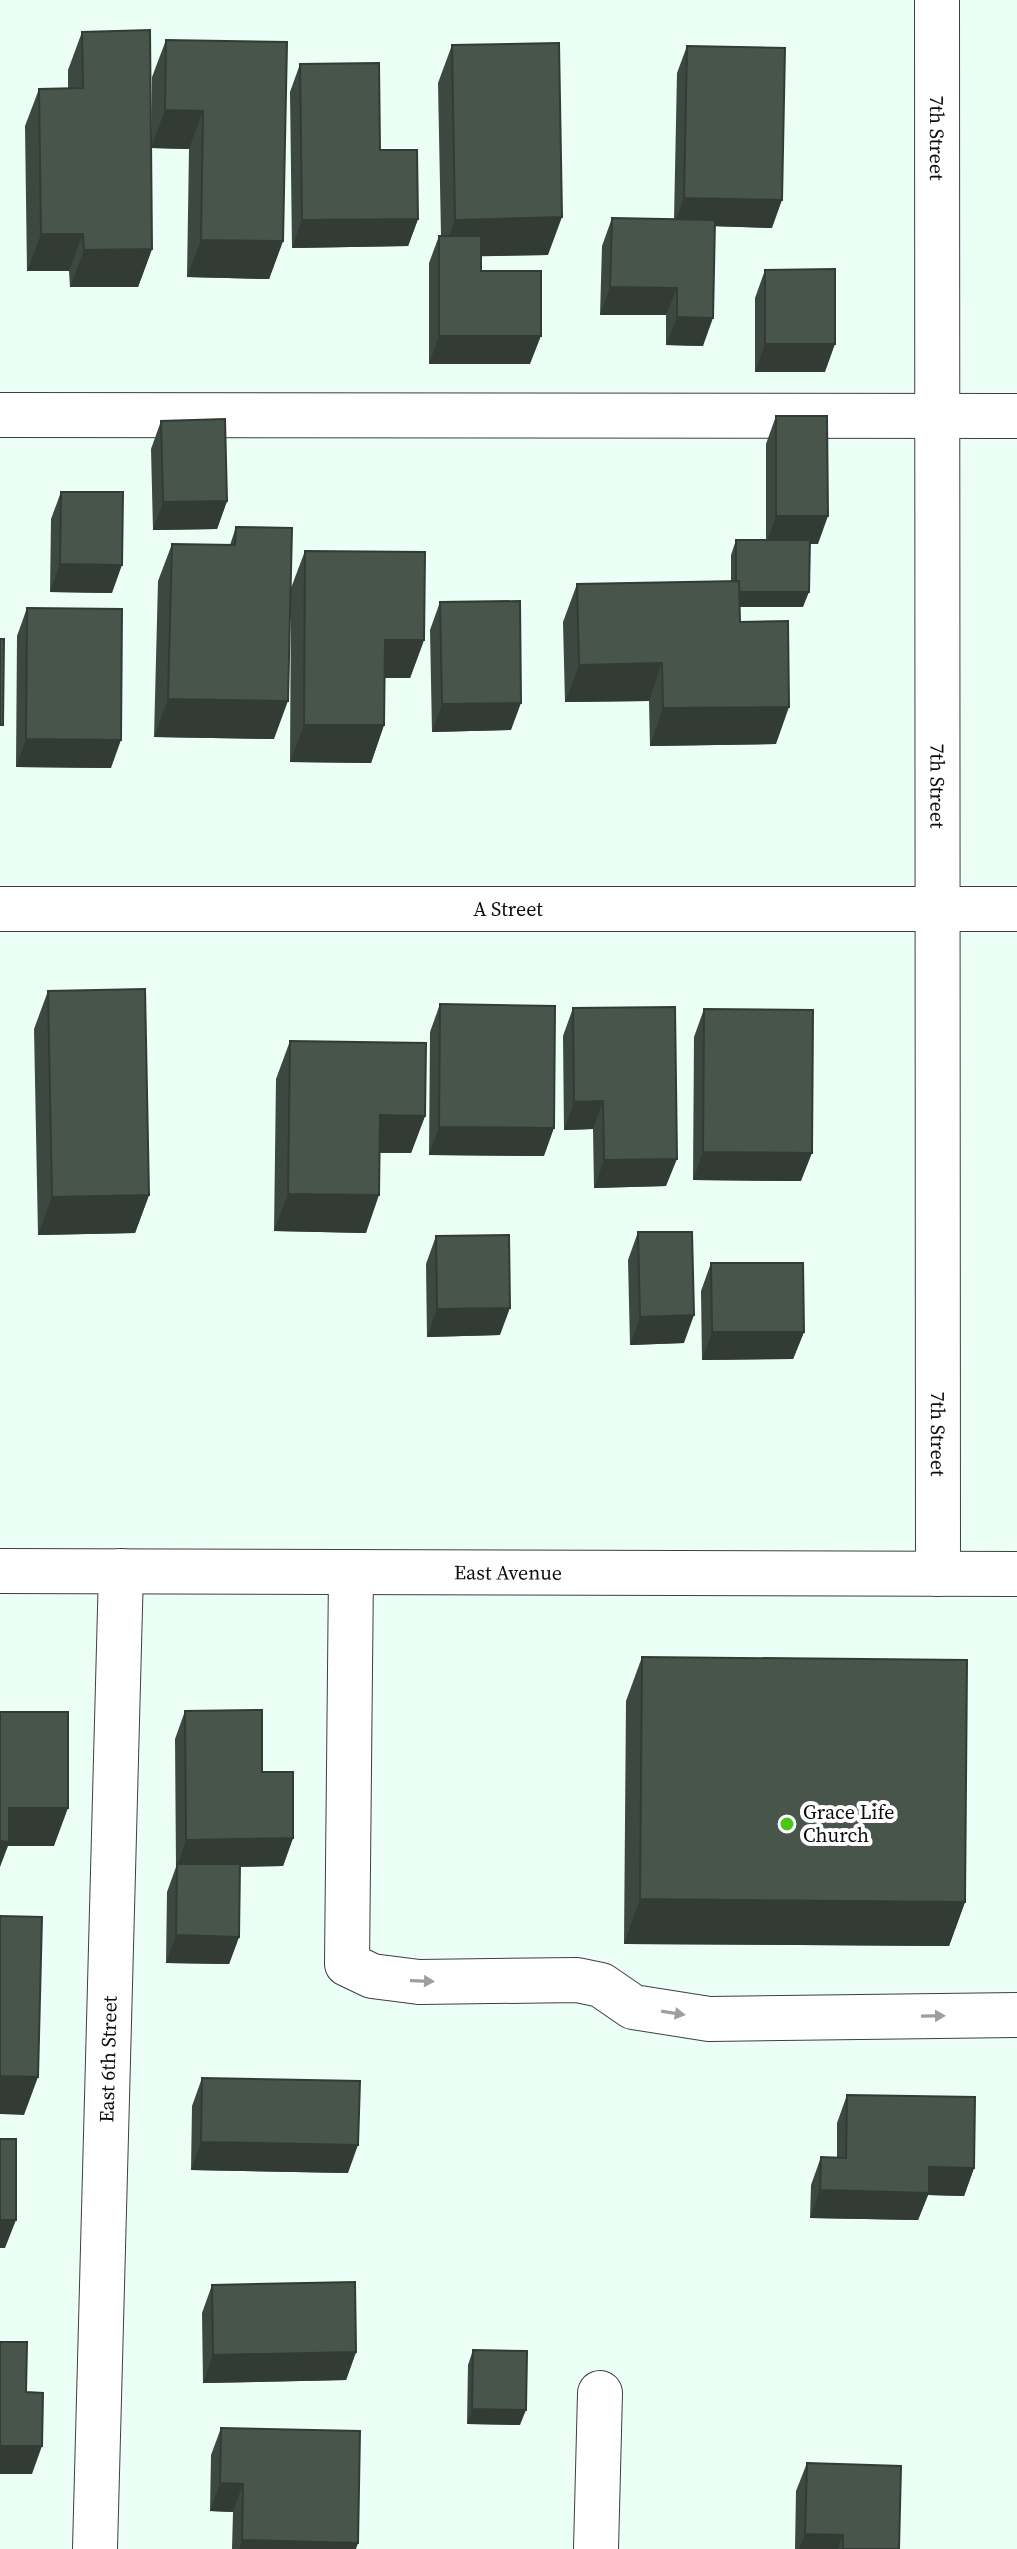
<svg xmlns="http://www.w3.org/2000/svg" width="1017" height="2549" viewBox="0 0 1017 2549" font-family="'Source Serif 4',serif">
<rect width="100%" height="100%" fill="#ebfff6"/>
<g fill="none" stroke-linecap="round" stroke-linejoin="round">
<g stroke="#3f3f3f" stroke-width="46">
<g id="minor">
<path id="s1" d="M937,0L938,1574"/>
<path d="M0,415L1017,416"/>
<path id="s2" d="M0,909H1017"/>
<path id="s3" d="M0,1571L1017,1574"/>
<path d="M351,1572L347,1964L372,1976L419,1982L577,1980L601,1985L633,2007L709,2019L1017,2015"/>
<path id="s4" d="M95,2549L121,1571"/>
<path d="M596,2549L600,2393"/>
</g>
</g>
<use href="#minor" stroke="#fff" stroke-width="44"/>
</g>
<g fill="#3d4940">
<path d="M82,32L152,249L138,287H70L69,271H27L25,126L39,89L68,88V70Z"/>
<path d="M166,40L283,241L269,279L187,277L189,149L151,148L152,77Z"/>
<path d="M452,45L548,255L481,256V271L530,364H429V263L439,236H441L438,83Z"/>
<path d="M687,46L772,228L715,226L703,346L666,345V315H600L602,246L612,218L674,219L677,73Z"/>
<path d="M300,64L380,150L418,219L408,246L292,248L290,92Z"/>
<path d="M765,270L825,372H755V298Z"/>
<path d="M776,416L818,544H810L803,607H739L740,622L776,744L650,746L649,701L565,702L563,622L577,584L731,581V555L736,540H766V444Z"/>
<path d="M161,421L227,501L217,529L153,530L151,449Z"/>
<path d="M61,492L112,593L50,592L51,519Z"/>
<path d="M236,527L274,739L154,737L158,581L172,544L230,545Z"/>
<path d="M305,551L424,640L410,678H385L384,725L371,763L290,762L291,588Z"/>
<path d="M440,602L511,730L432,732L430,630Z"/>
<path d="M27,608L111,768L16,767L17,636Z"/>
<path d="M48,991L149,1195L135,1233L38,1235L34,1029Z"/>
<path d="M440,1004L544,1156L429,1155L430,1032Z"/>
<path d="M573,1008L666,1186L594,1188L593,1129L564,1130L563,1036Z"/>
<path d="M704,1009L801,1181L693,1180L694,1037Z"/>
<path d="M290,1041L425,1116L411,1153H380L366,1233L274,1231L276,1079Z"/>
<path d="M638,1232L684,1343L630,1345L628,1260Z"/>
<path d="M436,1236L500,1335L427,1337L426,1264Z"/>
<path d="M711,1263L804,1332L793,1359L702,1360L701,1291Z"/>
<path d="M642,1657L965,1902L949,1946L624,1944L626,1701Z"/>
<path d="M185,1711L262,1772L293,1838L283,1866L240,1867L239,1937L229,1964L166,1963L167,1892L176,1867L175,1739Z"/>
<path d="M202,2078L348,2173L191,2170L192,2106Z"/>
<path d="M847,2095L974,2168L964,2196L928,2195L918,2220L810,2218L811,2185L821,2157H837V2123Z"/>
<path d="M212,2285L356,2352L346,2380L203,2383L202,2313Z"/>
<path d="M473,2350L520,2425L467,2424L468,2365Z"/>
<path d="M221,2428L356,2549H232L233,2512L210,2511L211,2455Z"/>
<path d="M807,2463L899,2549H795L796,2491Z"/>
</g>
<g fill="#323c34">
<path d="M165,110L203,111L189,149L151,148Z"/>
<path d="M684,198L782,200L772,228L674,225Z"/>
<path d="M562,217L548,255L441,257L455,220Z"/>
<path d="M418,219L408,246L292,248L302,220Z"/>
<path d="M41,234H83L69,271H27Z"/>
<path d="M201,240L283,241L269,279L187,277Z"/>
<path d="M152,249L138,287H70L84,250Z"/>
<path d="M610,287L677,288L666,315H600Z"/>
<path d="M677,317L713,318L703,346L666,345Z"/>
<path d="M439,336H541L530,364H429Z"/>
<path d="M765,344H835L825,372H755Z"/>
<path d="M227,501L217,529L153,530L163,502Z"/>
<path d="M776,516H828L818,544H766Z"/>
<path d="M60,564L122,565L112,593L50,592Z"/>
<path d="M736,592H809L803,607H731Z"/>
<path d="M385,640H424L410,678H372Z"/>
<path d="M662,663L649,701L565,702L579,665Z"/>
<path d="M168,699L288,701L274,739L154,737Z"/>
<path d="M521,703L511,730L432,732L442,704Z"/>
<path d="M789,707L776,744L650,746L663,708Z"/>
<path d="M304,725H384L371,763L290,762Z"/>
<path d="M26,739L121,740L111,768L16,767Z"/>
<path d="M603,1101L593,1129L564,1130L574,1102Z"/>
<path d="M380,1115L425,1116L411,1153L367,1152Z"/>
<path d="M439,1127L554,1128L544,1156L429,1155Z"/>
<path d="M703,1152L812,1153L801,1181L693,1180Z"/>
<path d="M677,1159L666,1186L594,1188L604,1160Z"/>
<path d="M288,1194L379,1195L366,1233L274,1231Z"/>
<path d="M149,1195L135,1233L38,1235L52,1197Z"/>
<path d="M510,1308L500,1335L427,1337L437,1309Z"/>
<path d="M694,1315L684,1343L630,1345L640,1317Z"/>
<path d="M712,1332H804L793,1359L702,1360Z"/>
<path d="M9,1808H68L54,1846H8L0,1867V1833Z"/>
<path d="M293,1838L283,1866L177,1867L186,1840Z"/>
<path d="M640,1899L965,1902L949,1946L624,1944Z"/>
<path d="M176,1935L239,1937L229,1964L166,1963Z"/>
<path d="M0,2076L38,2077L24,2115L0,2114Z"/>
<path d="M201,2142L358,2145L348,2173L191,2170Z"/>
<path d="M929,2167L974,2168L964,2196L928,2195L918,2220L810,2218L820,2190Z"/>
<path d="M0,2220H16L5,2248H0Z"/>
<path d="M356,2352L346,2380L203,2383L213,2355Z"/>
<path d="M472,2409L526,2410L520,2425L467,2424Z"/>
<path d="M0,2446H42L32,2474H0Z"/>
<path d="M220,2483L243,2484L233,2512L210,2511Z"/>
<path d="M805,2534L843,2535L838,2549H799Z"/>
<path d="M242,2540L358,2543L356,2549H239Z"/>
</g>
<g fill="#47554a" stroke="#323c34" stroke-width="2">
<path d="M150,30L152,249L84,250L83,234H41L39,89L83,88L82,32Z"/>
<path d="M166,40L287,42L283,241L201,240L203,111L165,110Z"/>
<path d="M559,43L562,217L455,220L452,45Z"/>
<path d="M687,46L785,48L782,200L684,198Z"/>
<path d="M379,63L380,150H417L418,219L302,220L300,64Z"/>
<path d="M612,218L715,220L713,318L677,317V288L610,287Z"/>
<path d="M439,236H481V271H541V336H439Z"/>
<path d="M835,269V344H765V270Z"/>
<path d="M776,416H827L828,516H776Z"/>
<path d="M225,419L227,501L163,502L161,421Z"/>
<path d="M61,492H123L122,565L60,564Z"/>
<path d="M236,527L292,528L288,701L168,699L172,544L235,545Z"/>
<path d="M736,540H810L809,592H739V581H736Z"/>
<path d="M305,551L425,552L424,640H385L384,725H304Z"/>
<path d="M739,581L740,622L788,621L789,707L663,708L662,663L579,665L577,584Z"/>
<path d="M520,601L521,703L442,704L440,602Z"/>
<path d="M27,608L122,609L121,740L26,739Z"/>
<path d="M0,639H4L3,725H0Z"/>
<path d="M145,989L149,1195L52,1197L48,991Z"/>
<path d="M440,1004L555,1006L554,1128L439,1127Z"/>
<path d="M675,1007L677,1159L604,1160L603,1101L574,1102L573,1008Z"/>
<path d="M704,1009L813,1010L812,1153L703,1152Z"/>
<path d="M290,1041L426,1043L425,1116L380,1115L379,1195L288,1194Z"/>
<path d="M638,1232H692L694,1315L640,1317Z"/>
<path d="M509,1235L510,1308L437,1309L436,1236Z"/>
<path d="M711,1263H803L804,1332H712Z"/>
<path d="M642,1657L967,1660L965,1902L640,1899Z"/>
<path d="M262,1710V1772H293V1838L186,1840L185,1711Z"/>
<path d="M0,1712H68V1808H9V1842L0,1841Z"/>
<path d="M177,1864H240L239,1937L176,1935Z"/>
<path d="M0,1916L42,1917L38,2077L0,2076Z"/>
<path d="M202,2078L360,2081L358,2145L201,2142Z"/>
<path d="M847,2095L975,2097L974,2168L929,2167V2193L820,2190L821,2157L846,2158Z"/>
<rect x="0" y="2139" width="16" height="81"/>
<path d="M355,2282L356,2352L213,2355L212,2285Z"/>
<path d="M0,2342H27L26,2392L43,2393L42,2446H0Z"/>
<path d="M473,2350L527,2351L526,2410L472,2409Z"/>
<path d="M221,2428L360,2431L358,2543L242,2540L243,2484L220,2483Z"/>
<path d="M807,2463L901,2466L899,2549H843V2535L805,2534Z"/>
</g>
<defs><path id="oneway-solid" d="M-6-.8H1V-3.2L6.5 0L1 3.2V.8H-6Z" transform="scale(2)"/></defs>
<g fill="#9e9e9e">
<use href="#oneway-solid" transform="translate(422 1981) rotate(2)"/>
<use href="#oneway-solid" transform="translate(673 2013) rotate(9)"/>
<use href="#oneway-solid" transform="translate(933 2016) rotate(-1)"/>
</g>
<circle fill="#49c61a" stroke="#fff" stroke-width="3" cx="787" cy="1824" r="8"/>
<g text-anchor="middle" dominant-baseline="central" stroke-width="8" stroke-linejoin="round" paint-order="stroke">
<g font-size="20" fill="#0c0c0c" stroke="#fff">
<text stroke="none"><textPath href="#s1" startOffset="138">7th Street</textPath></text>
<text stroke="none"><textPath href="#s1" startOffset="786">7th Street</textPath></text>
<text stroke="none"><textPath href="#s2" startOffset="508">A Street</textPath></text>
<text stroke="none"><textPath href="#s1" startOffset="1434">7th Street</textPath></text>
<text stroke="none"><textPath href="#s3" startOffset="508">East Avenue</textPath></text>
<text stroke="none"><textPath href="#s4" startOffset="490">East 6th Street</textPath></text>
</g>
<g font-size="20" fill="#0c0c0c" stroke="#fff" text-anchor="start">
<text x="803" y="1812">Grace Life<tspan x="803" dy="23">Church</tspan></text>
</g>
</g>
</svg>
